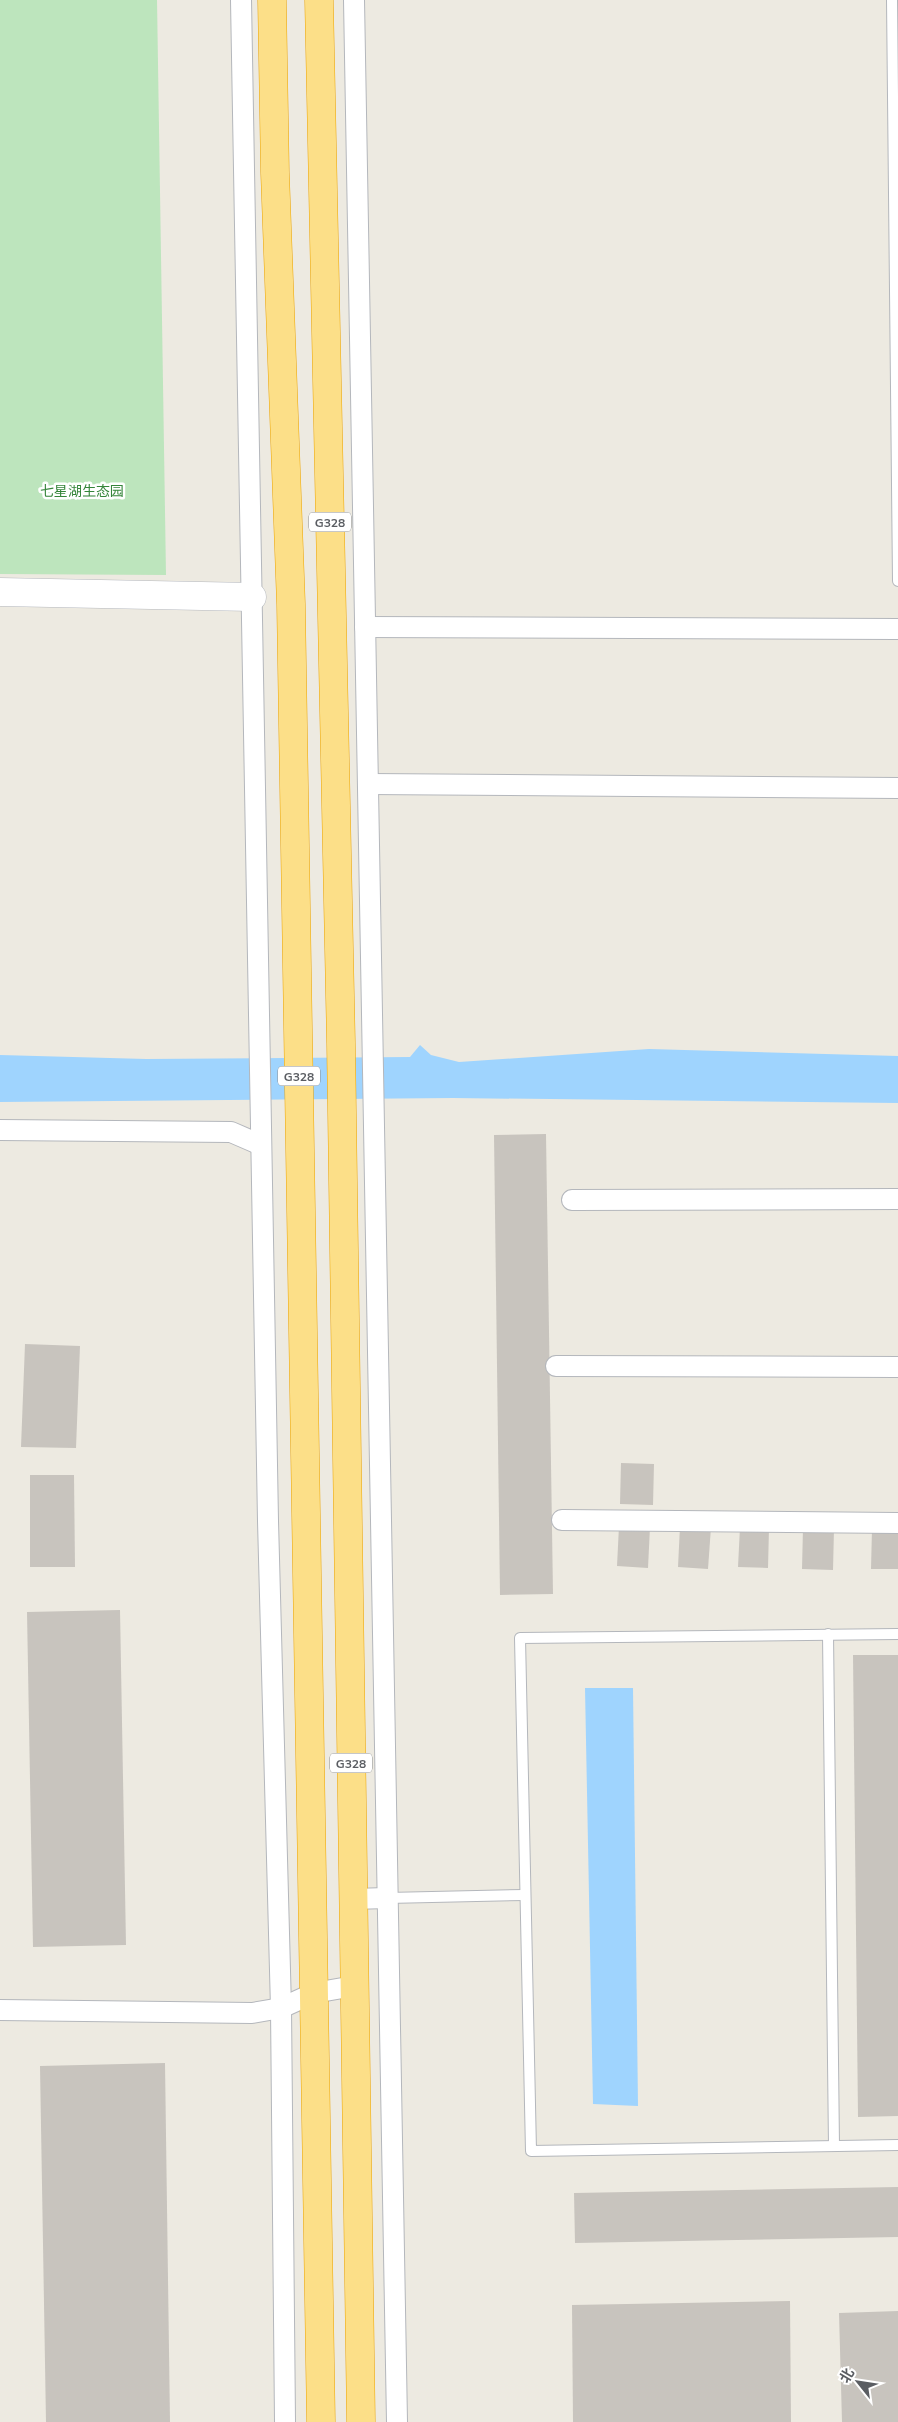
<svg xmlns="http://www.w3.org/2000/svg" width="898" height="2422" viewBox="0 0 898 2422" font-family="Mulish,'Noto Sans SC',sans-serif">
<rect width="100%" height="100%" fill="#edeae1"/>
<path fill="#bde5bd" d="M0,0H157L166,575L0,574Z"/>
<g fill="#9fd4fe">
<path d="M420,1045L431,1055L459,1062L649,1049L898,1056V1103L453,1098L0,1102V1055L146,1059L410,1057Z"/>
<path d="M585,1688H633L638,2106L593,2104Z"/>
</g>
<g fill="#c8c4be">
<path d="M546,1134L553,1594L500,1595L494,1135Z"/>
<path d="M25,1344L80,1346L76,1448L21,1447Z"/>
<path d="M621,1463L654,1464L653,1505L620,1504Z"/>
<path d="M30,1475H74L75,1567H30Z"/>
<path d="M619,1526L650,1527L648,1568L617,1566Z"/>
<path d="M680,1526L711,1527L708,1569L678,1567Z"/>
<path d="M740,1527L769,1528L768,1568L738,1567Z"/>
<path d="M803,1528L834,1529L833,1570L802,1569Z"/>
<path d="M872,1529H898V1569H871Z"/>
<path d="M120,1610L126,1945L33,1947L27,1612Z"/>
<path d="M853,1655H898V2116L858,2117Z"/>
<path d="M165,2063L170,2422H46L40,2066Z"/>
<path d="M898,2187V2237L575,2243L574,2193Z"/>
<path d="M790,2301L791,2422H573L572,2305Z"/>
<path d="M898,2311V2422H842L839,2313Z"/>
</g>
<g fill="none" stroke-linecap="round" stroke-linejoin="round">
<g stroke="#b4b7bc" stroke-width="12">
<g id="lane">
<path d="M892,0L898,581"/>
<path d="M828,1634L834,2146"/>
<path d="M898,1634L520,1638L531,2151L898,2145"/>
<path d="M387,1898L525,1895"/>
</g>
</g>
<g stroke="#b4b7bc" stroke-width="22">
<g id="street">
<path d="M241,0L268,1521L281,2008L285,2422"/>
<path d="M354,0L397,2422"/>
<path d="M365,627L898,629"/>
<path d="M368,784L898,788"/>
<path d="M0,1130L231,1132L261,1145"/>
<path d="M572,1200L898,1199"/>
<path d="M556,1366L898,1367"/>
<path d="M562,1520L898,1523"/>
<path d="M353,1899L387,1898"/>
<path d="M0,2010L252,2013L281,2008L314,1993L354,1986"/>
</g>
</g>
<g stroke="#b5b8be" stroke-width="29">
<path id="secondary" d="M0,592L252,597"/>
</g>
<g stroke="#eca401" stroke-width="29">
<g id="highway">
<path d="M272,0L275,173L291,604L321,2422"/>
<path d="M319,0L341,1043L361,2422"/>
</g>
</g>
<use href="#lane" stroke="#fff" stroke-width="10"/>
<use href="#street" stroke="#fff" stroke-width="20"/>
<use href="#secondary" stroke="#fff" stroke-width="28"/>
<use href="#highway" stroke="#fcdf88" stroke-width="28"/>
</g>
<g text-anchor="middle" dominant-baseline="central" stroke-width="5" stroke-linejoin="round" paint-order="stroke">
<g fill="#fff" stroke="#8c8e91" stroke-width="1">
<rect x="309" y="512.5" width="42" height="19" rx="4"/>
<rect x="278" y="1066.5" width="42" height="19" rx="4"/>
<rect x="330" y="1753.5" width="42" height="19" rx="4"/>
</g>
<g font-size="12" font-weight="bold" fill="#5a5d62">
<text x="330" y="522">G328</text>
<text x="299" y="1076">G328</text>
<text x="351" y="1763">G328</text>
</g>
<g font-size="14" fill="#35853a" stroke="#fff">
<text x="82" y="491">七星湖生态园</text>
</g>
</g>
<g transform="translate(858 2382) rotate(300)" stroke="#ffffff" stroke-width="4" paint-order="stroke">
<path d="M0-4L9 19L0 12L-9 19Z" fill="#5a5d62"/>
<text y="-8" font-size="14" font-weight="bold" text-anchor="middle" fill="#5a5d62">北</text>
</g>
</svg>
